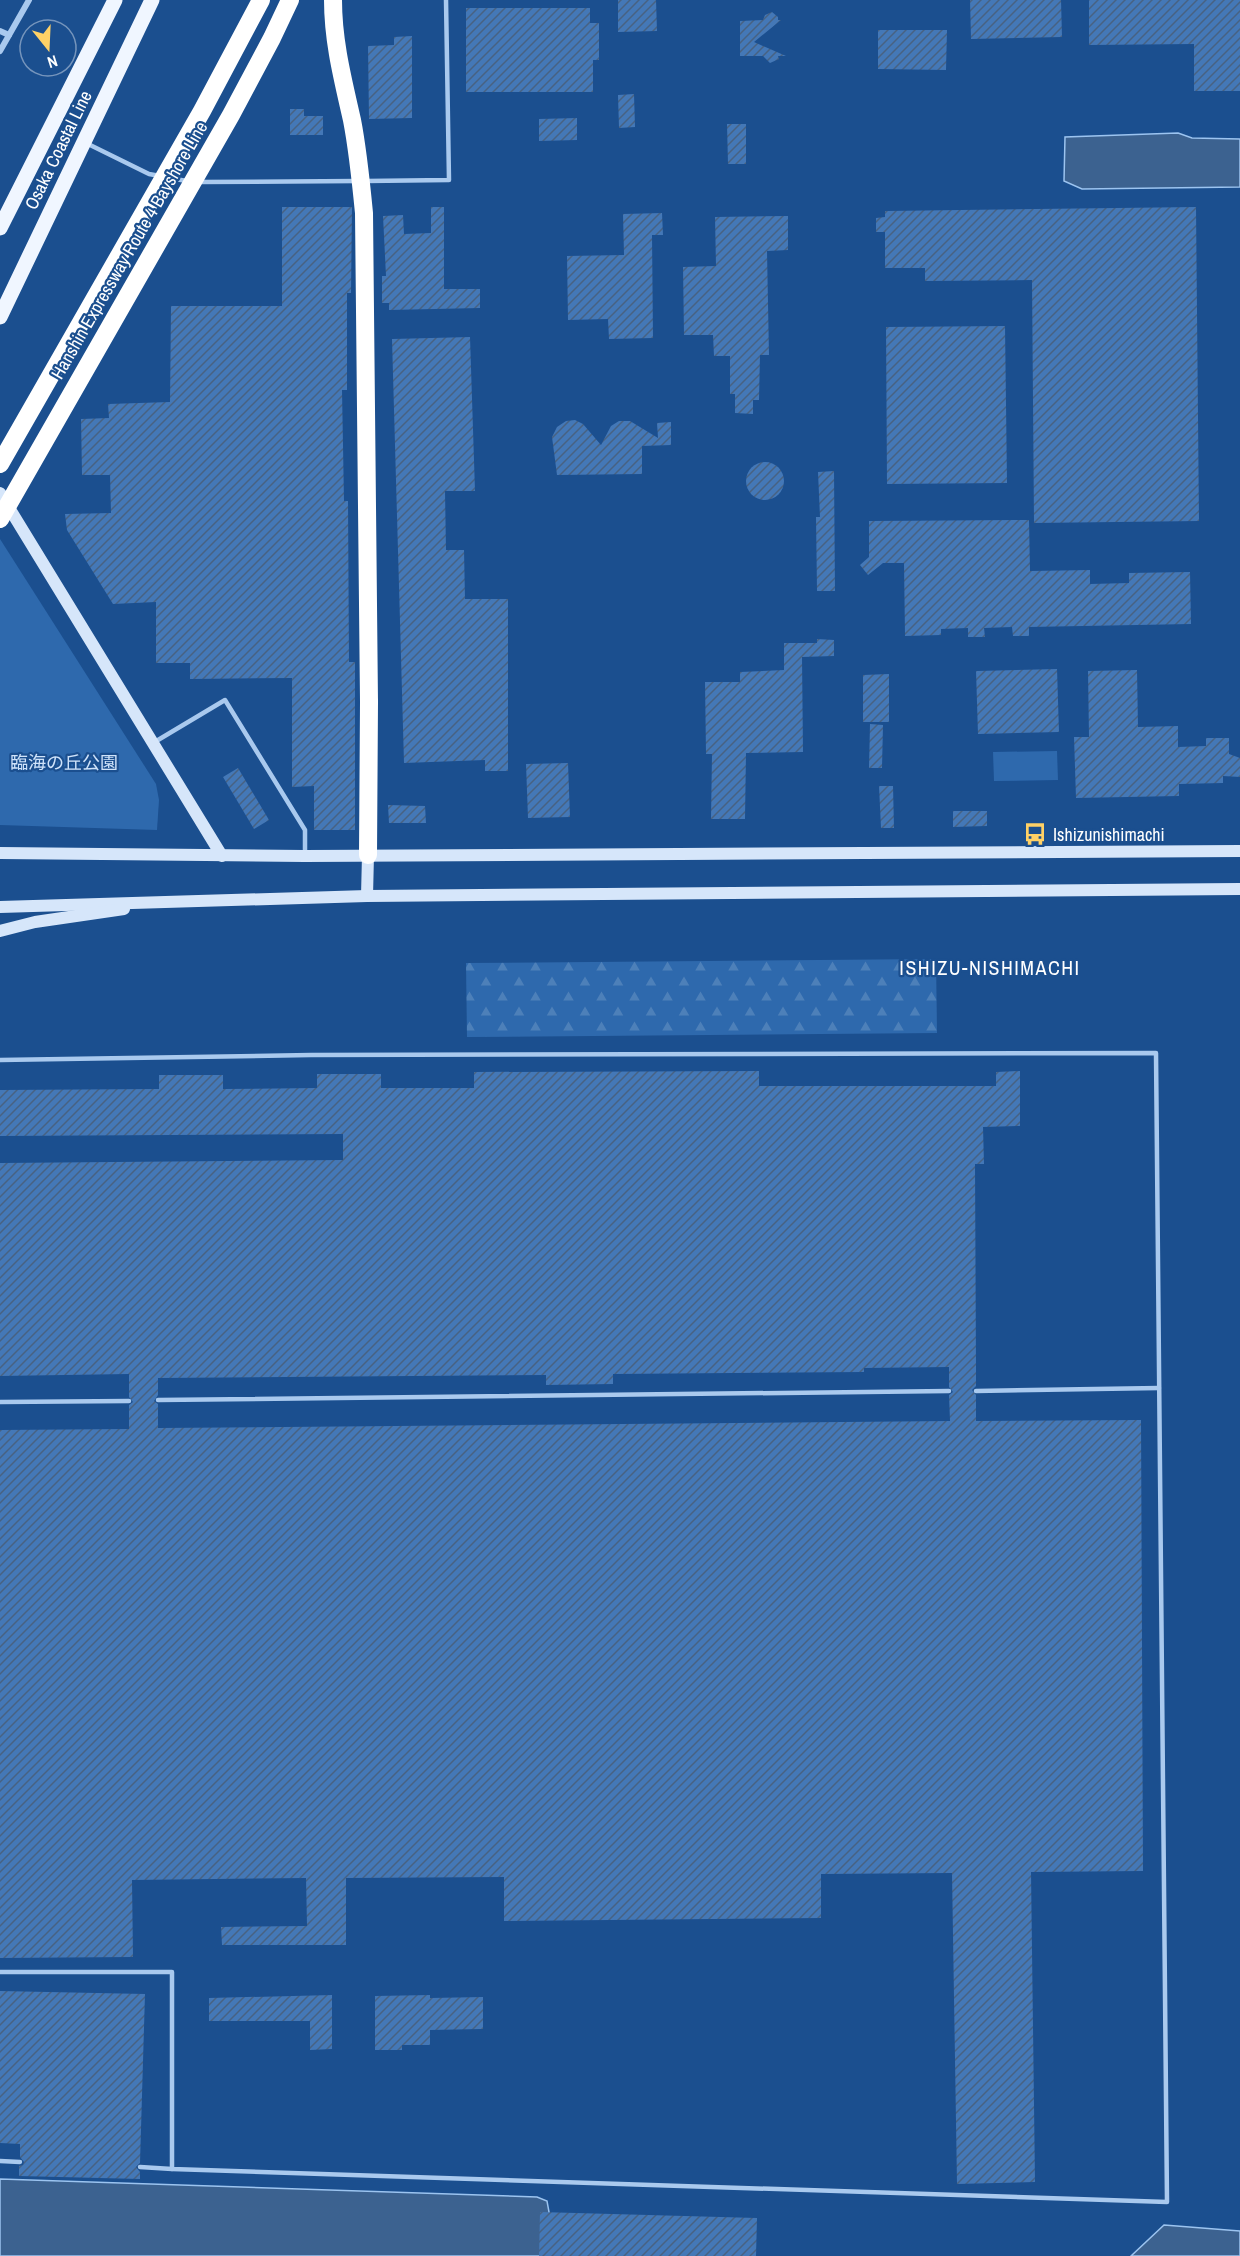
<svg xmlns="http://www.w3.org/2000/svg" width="1240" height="2256" viewBox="0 0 1240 2256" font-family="'Archivo Narrow','Noto Sans JP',sans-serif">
<defs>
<pattern id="forest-firs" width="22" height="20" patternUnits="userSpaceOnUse" patternTransform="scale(1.5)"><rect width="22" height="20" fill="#2e69ad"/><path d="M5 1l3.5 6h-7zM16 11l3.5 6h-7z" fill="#4d80b9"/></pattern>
<pattern id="building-hatch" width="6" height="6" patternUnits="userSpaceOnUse" patternTransform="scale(1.5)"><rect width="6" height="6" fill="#4478b7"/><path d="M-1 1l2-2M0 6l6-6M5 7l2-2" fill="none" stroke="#486282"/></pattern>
</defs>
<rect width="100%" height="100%" fill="#1b4f8f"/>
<path fill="url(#forest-firs)" d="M936,959L937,1033L467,1037L466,963Z"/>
<g fill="#2e69ad">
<path d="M0,539L156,784L159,800L157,830L0,825Z"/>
<path d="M1057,751L1058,780L994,781L993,752Z"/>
</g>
<g fill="#3c6290" stroke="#9cc4f0" stroke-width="1.5">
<path d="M1178,133L1192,138L1240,139V187L1082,189L1064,181L1065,137Z"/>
<path d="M0,2179L537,2197L547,2201L549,2212L548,2256H0Z"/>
<path d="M1164,2225L1240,2231V2256H1131Z"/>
</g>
<g fill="url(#building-hatch)" fill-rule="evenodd">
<path d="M618,0H656L657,31L618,32Z"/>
<path d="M970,0H1061L1062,37L971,39Z"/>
<path d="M1089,0H1240V91H1194V44L1089,45Z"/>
<path d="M466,8H590V23H599V60H593V92H466Z"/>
<path d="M772,12L778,17V20H781L754,42L786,56H778L779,59L770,63L763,56H740V21L763,20L765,15Z"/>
<path d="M878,30H947L946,70L878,69Z"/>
<path d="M412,36V118L369,119L368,46L394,45V37Z"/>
<path d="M634,94L635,127L619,128L618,95Z"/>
<path d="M290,109H304V116H323V135H290Z"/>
<path d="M577,118V140L539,141V119Z"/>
<path d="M727,124H746V164H728Z"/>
<path d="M282,207H352L351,293H347V390H342L344,501H348L349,662H355V830H314V786L292,787V678L190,679V663H156V602L113,604L67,530L65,514L111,513L110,475H82L81,419L109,418L108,404L170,402L171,306H282Z"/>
<path d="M431,207H444V289H480V308L389,310V303H382V276H386L383,216L403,215L404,234L431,233Z"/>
<path d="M1196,207L1199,521L1034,523L1032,280L925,281V268H885V232H876V218L885,217V211Z"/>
<path d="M662,213L663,235H652L653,338L609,339L608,319L568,320L567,256L624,255L623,214Z"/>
<path d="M788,216V250L767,251L769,355H760L759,400H753V414L735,413V394H730V356H714L713,335H684L683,267L716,266L715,217Z"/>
<path d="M1005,326L1007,483L887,484L886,327Z"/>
<path d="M470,337L475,491H445L446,550H464L465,599H508V771H485V760L404,763L392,339Z"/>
<path d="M575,420L583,424L601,445L611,426L619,421H630L658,438L657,423L671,422V445L642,446V474L557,475L552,437L557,427L566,421Z"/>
<circle cx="765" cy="481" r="19"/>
<path d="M834,471L835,591H817L816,517H820L818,472Z"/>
<path d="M1029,520L1030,571L1090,570V584L1129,583V573L1190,572L1191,624L1029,627V636H1013L1012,627L984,628L985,637H968V628L941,629V635L905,636L904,563H883L868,575L860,565L869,557V521Z"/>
<path d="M817,639L834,640V656L802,657L803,752L746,753L745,819H711L712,754H706L705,682H740V672L784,670V643H817Z"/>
<path d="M1057,669L1059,732L978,734L976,671Z"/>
<path d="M1137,670L1138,727L1178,726V747L1206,746V738H1229V754L1240,758V777L1223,776V783L1179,784V796L1076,798L1074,737H1089L1088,671Z"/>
<path d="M889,674V722H863V675Z"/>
<path d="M870,724L883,725L882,768H869Z"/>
<path d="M568,763L570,817L528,818L526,764Z"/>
<path d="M238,768L269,820L254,829L223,777Z"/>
<path d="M879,786H893L894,828H881Z"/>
<path d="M388,805L425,806L426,823H389Z"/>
<path d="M953,811H987V826L953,827Z"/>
<path d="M759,1071V1086H996V1072L1020,1071V1126L983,1127L984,1164H975L976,1367V1386L972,1390L976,1395V1421L1141,1420L1143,1871L1031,1872L1035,2182L957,2184L952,1873L821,1874V1918L504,1921V1877L346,1878V1945H222L221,1927L307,1926L306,1878L132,1880L133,1957L0,1958V1430L129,1429V1405L133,1402L129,1397V1374L0,1376V1163L343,1160V1134L0,1136V1090L159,1089V1075H223V1089L317,1088V1074H381V1088H474V1072ZM949,1367V1387L953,1392L949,1395L950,1421L158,1428V1404L154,1401L158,1395V1378L546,1375V1385L613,1384V1374L864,1372V1368Z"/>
<path d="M0,1991L145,1994L140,2163L136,2167L140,2172V2179L19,2176V2166L23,2165L24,2162L20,2157V2144L0,2143Z"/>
<path d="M332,1995V2049L310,2050V2021H209V1998Z"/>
<path d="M430,1995V1998L483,1997V2029L430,2030V2045H402V2050H375V1996Z"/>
<path d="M540,2212L757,2218L756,2256H539Z"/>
</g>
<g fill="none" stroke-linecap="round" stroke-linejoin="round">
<g stroke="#a9c9ee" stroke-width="4.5">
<path d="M86,143L149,174L160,176"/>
<path d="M169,178L187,181"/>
<path d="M366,181L449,180L446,0"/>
<path d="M198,182L358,181"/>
<path d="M153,743L225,700L305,830V856"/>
<path d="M0,1060L311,1055L1156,1053L1167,2202L172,2169V1972H0"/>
<path d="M976,1391L1159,1388"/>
<path d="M158,1400L949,1391"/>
<path d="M0,1402L129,1401"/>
<path d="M0,2161L20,2162"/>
<path d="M140,2167L172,2169"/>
</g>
<g stroke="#a9c9ee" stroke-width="6">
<path d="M0,31L9,35"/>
<path d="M0,51L29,0"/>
</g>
<g stroke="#d6e6fa" stroke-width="12">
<path d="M0,493L222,856"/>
<path d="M0,853L305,856L1240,851"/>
<path d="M367,896L368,855"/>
<path d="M0,907L367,896L1240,889"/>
<path d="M0,931L35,922L124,909"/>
</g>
<g stroke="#f0f6ff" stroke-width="15">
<path d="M0,228L115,0"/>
<path d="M0,317L152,0"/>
</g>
<path stroke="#fff" stroke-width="18" d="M368,855L369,702"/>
<g stroke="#fff" stroke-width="18">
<path d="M333,0C333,42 343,80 352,120C358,151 361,182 364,213L369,702"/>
<path d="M0,464L202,111L261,0"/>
<path d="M0,519L231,115L272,38L290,0"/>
</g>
</g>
<defs>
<g id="bus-bare" transform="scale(1.8)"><path d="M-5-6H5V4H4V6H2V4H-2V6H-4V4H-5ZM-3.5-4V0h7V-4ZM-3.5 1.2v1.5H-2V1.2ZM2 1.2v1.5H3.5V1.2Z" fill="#ffd166" stroke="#1b4f8f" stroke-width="2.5" paint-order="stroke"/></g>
</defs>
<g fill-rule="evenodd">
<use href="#bus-bare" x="1035" y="834"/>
</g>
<g text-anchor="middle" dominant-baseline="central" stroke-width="4.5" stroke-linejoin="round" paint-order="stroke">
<g font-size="18" fill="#fff" stroke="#1b4f8f">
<text transform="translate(58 150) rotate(-64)">Osaka Coastal Line</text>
<text transform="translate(129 250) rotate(-60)">Hanshin Expressway Route 4 Bayshore Line</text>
</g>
<g font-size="18" fill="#cfe3fa" stroke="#1b4f8f">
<text x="64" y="762">臨海の丘公園</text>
</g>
<g font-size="18" fill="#fff" stroke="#1b4f8f" text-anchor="start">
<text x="1053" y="834">Ishizunishimachi</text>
</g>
<g font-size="20" letter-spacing="1.5" fill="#fff" stroke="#1b4f8f">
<text x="990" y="967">ISHIZU-NISHIMACHI</text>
</g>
</g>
<g transform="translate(48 48) rotate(162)"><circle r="28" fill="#1b4f8f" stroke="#7695bc" stroke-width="1.5"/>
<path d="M0-4.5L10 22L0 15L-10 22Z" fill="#ffd166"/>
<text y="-9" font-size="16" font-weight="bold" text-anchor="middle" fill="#ffffff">N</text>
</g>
</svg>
